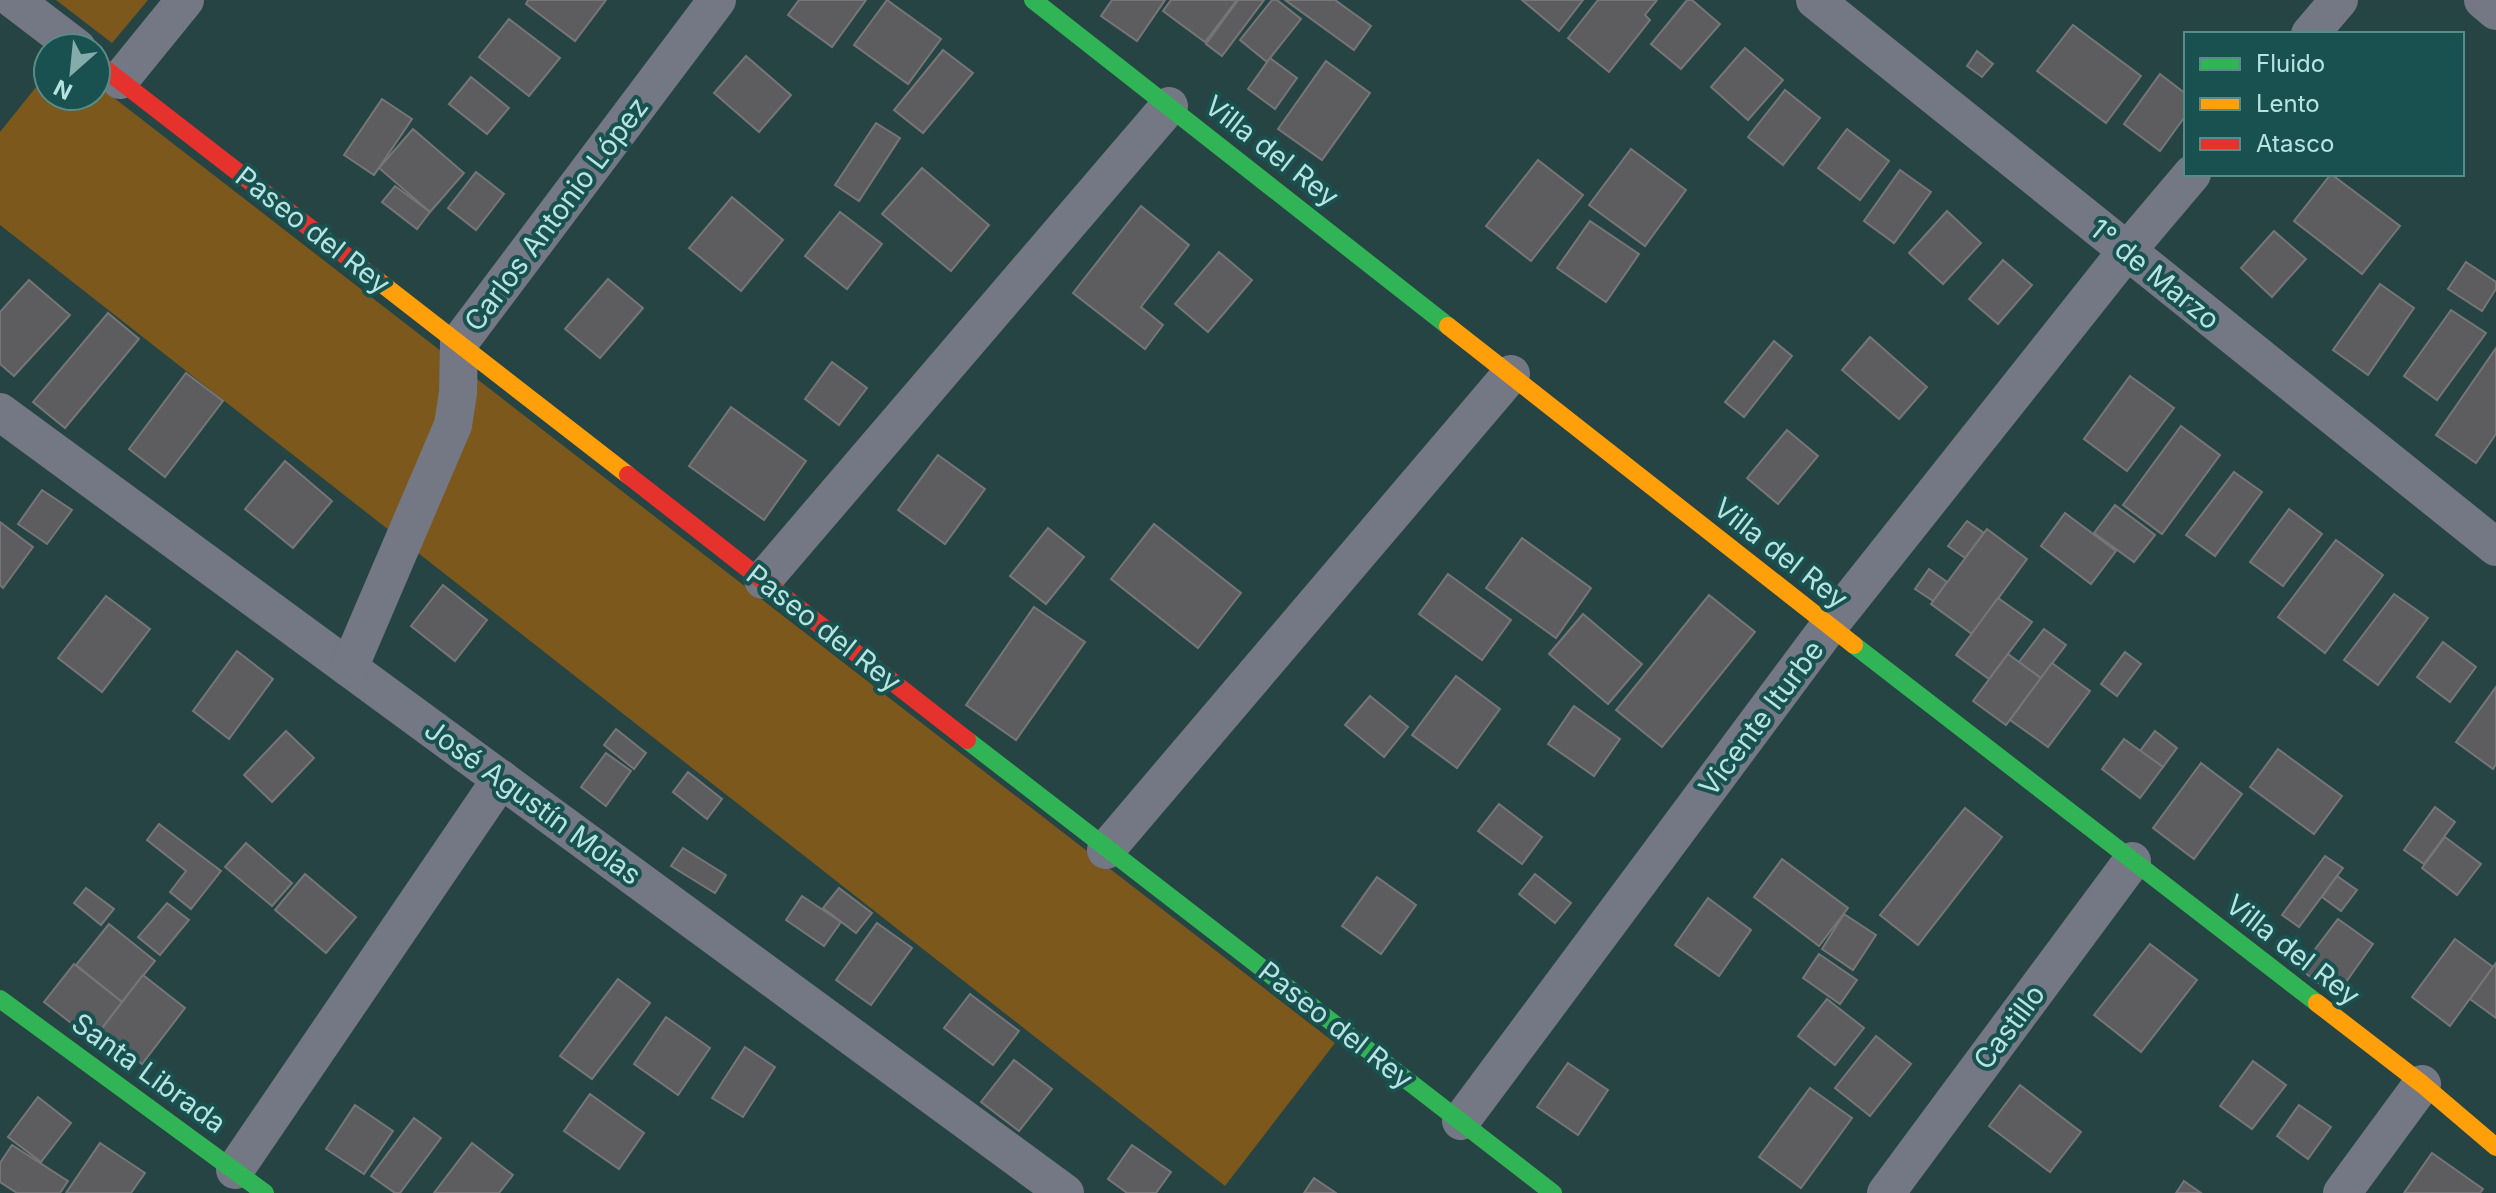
<svg xmlns="http://www.w3.org/2000/svg" width="2496" height="1193" viewBox="0 0 2496 1193" font-family="Inter,sans-serif">
<rect width="100%" height="100%" fill="#254443"/>
<g fill="#7c581c">
<path d="M56,0H148L112,43Z"/>
<path d="M48,72V96H96V84L1335,1043L1225,1186L0,225V132Z"/>
</g>
<g fill="#5d5d5f" stroke="#767577" stroke-width="2">
<path d="M528,0H606L575,41L526,4Z"/>
<path d="M799,0H866L832,47L788,15Z"/>
<path d="M887,0L941,39L908,84L854,45Z"/>
<path d="M1112,0H1165L1137,41L1101,16Z"/>
<path d="M1171,0H1237L1205,42L1163,11Z"/>
<path d="M1238,0H1264L1222,56L1206,44Z"/>
<path d="M1272,0H1277L1301,19L1267,62L1240,40Z"/>
<path d="M1285,0H1335L1371,26L1354,50Z"/>
<path d="M1522,0H1583L1559,31Z"/>
<path d="M1598,0H1657L1645,15L1650,20L1609,72L1568,38Z"/>
<path d="M1687,0H1692L1720,24L1681,69L1651,44Z"/>
<path d="M509,19L560,58L529,96L479,57Z"/>
<path d="M2073,25L2141,76L2106,123L2037,71Z"/>
<path d="M1745,48L1783,80L1748,120L1711,87Z"/>
<path d="M943,50L973,73L923,133L894,110Z"/>
<path d="M1977,51L1993,64L1982,77L1967,66Z"/>
<path d="M746,56L791,95L759,132L714,93Z"/>
<path d="M1270,58L1297,78L1275,109L1248,89Z"/>
<path d="M1326,61L1370,93L1322,160L1278,129Z"/>
<path d="M2160,74L2186,94V115L2160,151L2124,124Z"/>
<path d="M471,77L509,108L487,134L449,104Z"/>
<path d="M1785,90L1820,118L1783,165L1748,137Z"/>
<path d="M382,99L412,119L374,175L344,155Z"/>
<path d="M876,123L900,138L859,201L835,185Z"/>
<path d="M413,129L464,173L430,212L379,168Z"/>
<path d="M1847,129L1889,161L1860,200L1818,168Z"/>
<path d="M1631,149L1686,190L1645,246L1589,205Z"/>
<path d="M1538,160L1583,195L1531,261L1486,226Z"/>
<path d="M922,168L989,225L951,271L882,214Z"/>
<path d="M1900,170L1931,192L1894,243L1864,221Z"/>
<path d="M476,172L504,194L476,230L448,208Z"/>
<path d="M2331,174L2400,226L2362,274L2294,221Z"/>
<path d="M395,186L430,212L417,229L382,202Z"/>
<path d="M732,197L783,240L741,291L689,248Z"/>
<path d="M1141,206L1189,245L1141,307L1163,325L1145,349L1073,293Z"/>
<path d="M1947,211L1981,243L1943,284L1909,253Z"/>
<path d="M840,212L882,244L847,289L805,256Z"/>
<path d="M1590,221L1639,254L1606,302L1557,268Z"/>
<path d="M2274,231L2306,259L2272,297L2241,268Z"/>
<path d="M1219,252L1252,280L1208,332L1175,304Z"/>
<path d="M2003,260L2032,285L1998,324L1969,299Z"/>
<path d="M2466,262L2496,282V289L2482,311L2448,289Z"/>
<path d="M608,279L643,308L600,358L565,329Z"/>
<path d="M29,280L70,315L14,376L0,364V312Z"/>
<path d="M2380,284L2414,308L2368,375L2333,350Z"/>
<path d="M2451,310L2486,333L2437,400L2404,376Z"/>
<path d="M108,313L139,339L65,428L33,402Z"/>
<path d="M1870,337L1927,387L1899,419L1842,370Z"/>
<path d="M1774,341L1792,356L1744,417L1725,402Z"/>
<path d="M2496,348V434L2476,463L2436,435Z"/>
<path d="M832,362L867,388L839,425L805,399Z"/>
<path d="M186,373L223,401L165,477L129,449Z"/>
<path d="M2130,376L2174,408L2127,471L2084,439Z"/>
<path d="M731,407L806,461L764,520L689,466Z"/>
<path d="M2181,426L2220,455L2162,534L2123,505Z"/>
<path d="M1787,430L1818,456L1778,504L1747,478Z"/>
<path d="M938,455L985,489L945,544L898,510Z"/>
<path d="M285,461L332,501L293,548L245,509Z"/>
<path d="M2234,472L2262,492L2215,556L2186,535Z"/>
<path d="M42,490L72,510L47,544L18,524Z"/>
<path d="M2115,505L2155,535L2134,562L2094,533Z"/>
<path d="M2289,509L2322,534L2283,586L2250,562Z"/>
<path d="M2065,513L2116,551L2091,584L2041,546Z"/>
<path d="M1967,521L1984,533L1965,558L1948,546Z"/>
<path d="M0,522L33,547L3,588L0,585Z"/>
<path d="M1154,524L1241,593L1198,648L1111,579Z"/>
<path d="M1048,528L1084,557L1046,604L1010,576Z"/>
<path d="M1987,529L2027,559L1972,634L1931,604Z"/>
<path d="M1522,538L1591,588L1556,638L1486,588Z"/>
<path d="M2336,540L2383,575L2325,653L2278,617Z"/>
<path d="M1929,569L1947,582L1933,601L1915,589Z"/>
<path d="M1448,574L1511,620L1482,660L1419,614Z"/>
<path d="M443,585L487,620L455,661L411,626Z"/>
<path d="M2394,594L2428,618L2378,685L2344,660Z"/>
<path d="M1709,595L1755,632L1662,747L1616,710Z"/>
<path d="M106,596L150,629L102,692L58,658Z"/>
<path d="M1998,598L2032,622L1989,679L1956,655Z"/>
<path d="M1034,607L1085,642L1016,740L966,705Z"/>
<path d="M1583,614L1642,664L1608,704L1549,654Z"/>
<path d="M2044,629L2066,645L2041,678L2019,662Z"/>
<path d="M2443,642L2476,667L2450,702L2417,677Z"/>
<path d="M237,651L273,679L229,739L193,711Z"/>
<path d="M2125,652L2141,664L2117,696L2101,684Z"/>
<path d="M2008,654L2041,678L2006,725L1973,701Z"/>
<path d="M2052,663L2090,691L2048,747L2010,720Z"/>
<path d="M1456,676L1500,709L1457,768L1412,735Z"/>
<path d="M2496,687V764L2493,769L2456,742Z"/>
<path d="M1370,696L1408,727L1384,757L1345,725Z"/>
<path d="M1574,706L1620,739L1594,776L1548,744Z"/>
<path d="M616,729L646,753L634,769L604,745Z"/>
<path d="M286,731L314,758L272,802L244,775Z"/>
<path d="M2155,731L2177,748L2163,767L2140,751Z"/>
<path d="M2124,739L2163,767L2140,798L2102,769Z"/>
<path d="M2278,749L2342,796L2314,834L2250,787Z"/>
<path d="M606,753L631,771L606,806L581,787Z"/>
<path d="M2201,763L2242,794L2194,859L2153,828Z"/>
<path d="M688,772L722,799L707,819L673,792Z"/>
<path d="M1499,804L1542,837L1522,864L1478,831Z"/>
<path d="M2435,807L2455,822L2424,864L2404,850Z"/>
<path d="M1965,808L2002,837L1918,945L1880,915Z"/>
<path d="M159,824L221,871L191,909L170,892L186,871L147,840Z"/>
<path d="M2445,837L2481,864L2457,895L2422,868Z"/>
<path d="M246,843L292,883L272,906L225,867Z"/>
<path d="M683,848L726,875L715,893L671,866Z"/>
<path d="M2325,856L2343,868L2299,927L2282,915Z"/>
<path d="M1782,859L1848,908L1819,946L1754,897Z"/>
<path d="M305,874L356,917L326,953L275,910Z"/>
<path d="M1535,874L1571,903L1555,923L1519,894Z"/>
<path d="M2337,876L2357,890L2341,911L2322,897Z"/>
<path d="M1377,877L1416,905L1381,954L1342,926Z"/>
<path d="M86,888L114,909L101,925L74,903Z"/>
<path d="M839,888L872,913L856,933L823,908Z"/>
<path d="M802,896L841,922L824,946L786,920Z"/>
<path d="M1708,898L1751,930L1719,976L1675,945Z"/>
<path d="M167,903L189,920L160,955L138,937Z"/>
<path d="M1844,914L1876,935L1853,970L1822,949Z"/>
<path d="M2338,919L2373,944L2336,996L2300,969Z"/>
<path d="M877,923L912,948L871,1005L836,980Z"/>
<path d="M109,924L155,961L122,1002L76,965Z"/>
<path d="M2455,939L2493,967L2450,1026L2412,997Z"/>
<path d="M2150,944L2197,980L2141,1052L2094,1015Z"/>
<path d="M1819,954L1857,980L1840,1004L1803,978Z"/>
<path d="M2496,963V1018L2470,999Z"/>
<path d="M74,964L122,1002L93,1040L44,1002Z"/>
<path d="M143,975L185,1008L142,1064L100,1031Z"/>
<path d="M618,979L650,1003L592,1079L560,1056Z"/>
<path d="M970,994L1019,1031L993,1065L944,1028Z"/>
<path d="M1827,999L1864,1028L1835,1065L1798,1036Z"/>
<path d="M666,1017L710,1048L678,1095L634,1064Z"/>
<path d="M1876,1036L1911,1064L1870,1116L1835,1088Z"/>
<path d="M745,1047L775,1067L743,1117L712,1098Z"/>
<path d="M1014,1060L1052,1089L1019,1131L981,1102Z"/>
<path d="M2253,1061L2286,1085L2252,1129L2220,1106Z"/>
<path d="M1568,1063L1608,1090L1578,1135L1537,1107Z"/>
<path d="M2020,1085L2081,1132L2050,1172L1989,1126Z"/>
<path d="M1810,1088L1852,1118L1801,1188L1759,1157Z"/>
<path d="M590,1094L644,1133L619,1169L564,1131Z"/>
<path d="M38,1097L71,1123L41,1162L8,1137Z"/>
<path d="M355,1105L393,1131L364,1174L326,1149Z"/>
<path d="M2299,1105L2331,1127L2308,1159L2277,1136Z"/>
<path d="M414,1118L441,1138L400,1193H395L371,1176Z"/>
<path d="M100,1143L145,1173L131,1193H66Z"/>
<path d="M472,1143L513,1175L499,1193H434Z"/>
<path d="M12,1145L68,1181L60,1193H17L0,1182V1163Z"/>
<path d="M1132,1145L1171,1172L1156,1193H1127L1108,1179Z"/>
<path d="M2432,1153L2483,1189L2480,1193H2404Z"/>
<path d="M1314,1178L1336,1193H1304Z"/>
<path d="M2184,1181L2201,1193H2176Z"/>
</g>
<g fill="none" stroke-linecap="round" stroke-linejoin="round">
<g stroke="#747784" stroke-width="38">
<path d="M14,0L77,48"/>
<path d="M1815,0L2496,547"/>
<path d="M2483,0L2496,11"/>
<path d="M2310,34L2339,0"/>
<path d="M120,80L185,0"/>
<path d="M0,412L1065,1193"/>
<path d="M763,580L1169,106"/>
<path d="M349,668L453,425L458,393L459,343L717,0"/>
<path d="M1106,850L1511,374"/>
<path d="M1461,1121L1829,626L2126,252L2192,174"/>
<path d="M235,1170L501,779"/>
<path d="M1886,1193L2132,861"/>
<path d="M2342,1193L2422,1084"/>
</g>
<g stroke="#30b455" stroke-width="18">
<path d="M1033,0L1448,326"/>
<path d="M1854,645L2317,1003"/>
<path d="M967,740L1553,1193"/>
<path d="M0,999L265,1193"/>
</g>
<g stroke="#ff9f0a" stroke-width="18">
<path d="M377,280L628,475"/>
<path d="M1448,326L1854,645"/>
<path d="M2317,1003L2422,1084L2496,1147"/>
</g>
<g stroke="#e5322d" stroke-width="18">
<path d="M96,62L377,280"/>
<path d="M628,475L967,740"/>
</g>
</g>
<g text-anchor="middle" dominant-baseline="central" stroke-width="8" stroke-linejoin="round" paint-order="stroke">
<g font-size="28" fill="#b6e4e1" stroke="#18514f">
<text transform="translate(1272 151) rotate(38)">Villa del Rey</text>
<text transform="translate(556 214) rotate(-53)">Carlos Antonio López</text>
<text transform="translate(313 230) rotate(38)">Paseo del Rey</text>
<text transform="translate(2155 274) rotate(39)">1° de Marzo</text>
<text transform="translate(1781 553) rotate(38)">Villa del Rey</text>
<text transform="translate(824 628) rotate(38)">Paseo del Rey</text>
<text transform="translate(1761 718) rotate(-53)">Vicente Iturbe</text>
<text transform="translate(533 802) rotate(36)">José Agustín Molas</text>
<text transform="translate(2293 950) rotate(38)">Villa del Rey</text>
<text transform="translate(1336 1025) rotate(38)">Paseo del Rey</text>
<text transform="translate(2009 1027) rotate(-53)">Castillo</text>
<text transform="translate(149 1073) rotate(36)">Santa Librada</text>
</g>
</g>
<rect x="2184" y="32" width="280" height="144" fill="#18514f" stroke="#578c89" stroke-width="2"/>
<rect x="2200" y="58" width="40" height="12" fill="#30b455" stroke="#578c89" stroke-width="2"/>
<text x="2256" y="72" font-size="24" fill="#b6e4e1">Fluido</text>
<rect x="2200" y="98" width="40" height="12" fill="#ff9f0a" stroke="#578c89" stroke-width="2"/>
<text x="2256" y="112" font-size="24" fill="#b6e4e1">Lento</text>
<rect x="2200" y="138" width="40" height="12" fill="#e5322d" stroke="#578c89" stroke-width="2"/>
<text x="2256" y="152" font-size="24" fill="#b6e4e1">Atasco</text>
<g transform="translate(72 72) rotate(207)"><circle r="38" fill="#18514f" stroke="#578c89" stroke-width="2"/>
<path d="M0-6L14 30L0 20L-14 30Z" fill="#83acaa"/>
<text y="-12" font-size="22" font-weight="bold" text-anchor="middle" fill="#b6e4e1">N</text>
</g>
</svg>
